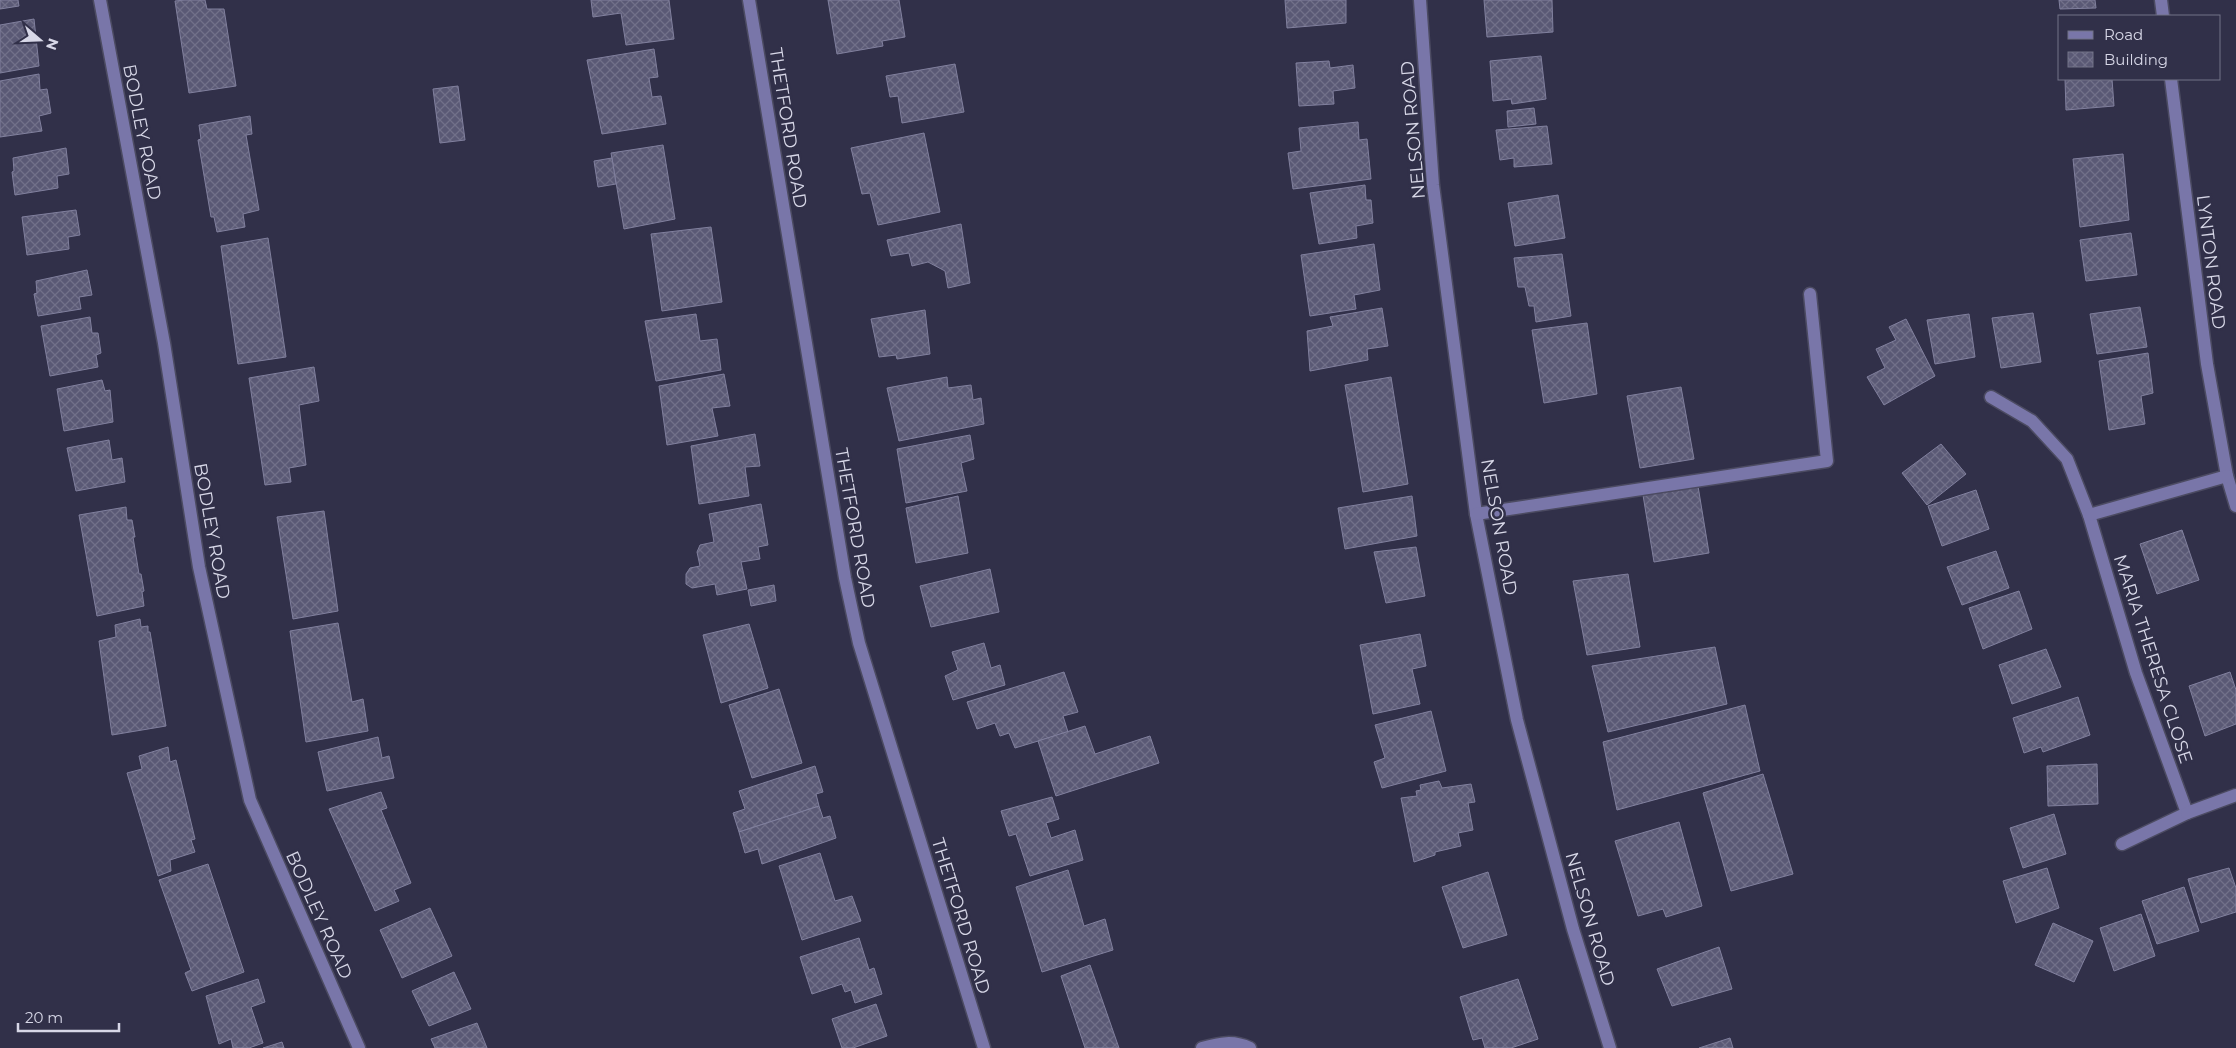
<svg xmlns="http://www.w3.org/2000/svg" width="2236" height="1048" viewBox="0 0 2236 1048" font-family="Montserrat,sans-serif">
<defs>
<pattern id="building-cross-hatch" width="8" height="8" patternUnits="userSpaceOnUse" patternTransform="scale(1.25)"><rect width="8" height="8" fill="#5a5975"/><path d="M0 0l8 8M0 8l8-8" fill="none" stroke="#717089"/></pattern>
</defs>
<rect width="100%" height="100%" fill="#313049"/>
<g fill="url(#building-cross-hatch)" stroke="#81809e">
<path d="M0,0H18L19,6L0,9Z"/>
<path d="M185,0H205L207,9H224L236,86L189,93L175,1Z"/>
<path d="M591,0H669L674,39L626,45L621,13L593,17Z"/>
<path d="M828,0H899L905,37L882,41L883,46L837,54Z"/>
<path d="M1285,0H1346V23L1287,28Z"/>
<path d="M1484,0H1552L1553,32L1487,37Z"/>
<path d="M2059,0H2095L2096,8L2060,9Z"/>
<path d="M34,19L39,66L0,73V25Z"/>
<path d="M654,49L658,77L649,78L652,97L661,96L666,124L602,134L587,60Z"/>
<path d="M1541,56L1546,99L1512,104L1511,99L1493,101L1490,61Z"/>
<path d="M1329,61L1330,68L1353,65L1355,88L1333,91L1334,104L1299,106L1296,63Z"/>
<path d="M955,64L964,112L902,123L898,96L890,97L886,76Z"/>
<path d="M39,74L40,90L47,89L51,113L39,116L42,131L0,137V81Z"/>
<path d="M2065,79H2112L2114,106L2066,110Z"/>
<path d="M458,86L465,140L440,143L433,89Z"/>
<path d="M1534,108L1536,124L1508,127L1507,111Z"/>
<path d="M250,116L252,134L246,135L259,210L243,214L245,227L217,232L214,217H211L198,140L201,139L199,125Z"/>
<path d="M1358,122L1359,140L1367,139L1371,179L1293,189L1288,153L1301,151L1299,128Z"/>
<path d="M1547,126L1552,164L1514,167V158L1500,160L1496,130Z"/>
<path d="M924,133L940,212L878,225L870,193L862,194L851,148Z"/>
<path d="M663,145L675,219L624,229L611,153Z"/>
<path d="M66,148L69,174L57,176L58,188L15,195L12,172L14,171L13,158Z"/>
<path d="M2123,154L2129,220L2080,227L2073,159Z"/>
<path d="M612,158L616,184L598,187L594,161Z"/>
<path d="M1365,185L1366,200H1371L1373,223L1356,226L1357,238L1319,244L1310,193Z"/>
<path d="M1558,195L1565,238L1515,246L1508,203Z"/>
<path d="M76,210L80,235L68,237L69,249L27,255L22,217Z"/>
<path d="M961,224L970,283L948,288L945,271L928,262L912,266L909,253L891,256L887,240Z"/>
<path d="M711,227L722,302L662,311L651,234Z"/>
<path d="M2131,233L2137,275L2086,281L2080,240Z"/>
<path d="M268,238L286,357L238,364L221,246Z"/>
<path d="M1374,244L1380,290L1354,295L1356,309L1310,316L1301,255Z"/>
<path d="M1562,254L1571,316L1536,322L1534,306H1529L1525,287H1518L1514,258Z"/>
<path d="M87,270L92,295L79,297L81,309L38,316L34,294L37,293L36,281Z"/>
<path d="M2140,307L2147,347L2097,354L2090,314Z"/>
<path d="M1382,308L1388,346L1367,349L1368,360L1310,371L1307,331L1333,326L1330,317Z"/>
<path d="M925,310L930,354L897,359L896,355L879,357L871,319Z"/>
<path d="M2033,313L2041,362L2001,368L1992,318Z"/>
<path d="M696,314L700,341L717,339L721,370L656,381L645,321Z"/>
<path d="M1969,314L1975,357L1935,364L1927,320Z"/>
<path d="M90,317L92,333H98L101,353L96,355L98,367L50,376L41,326Z"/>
<path d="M1906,319L1935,376L1884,405L1867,377L1885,368L1876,349L1896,340L1889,327Z"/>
<path d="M1587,323L1597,394L1544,403L1532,330Z"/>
<path d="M2148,353L2153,393L2141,396L2145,424L2109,430L2099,361Z"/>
<path d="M314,367L319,401L299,405L306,465L289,468L291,482L265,485L249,378Z"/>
<path d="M724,374L730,406L712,408L718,436L667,445L659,386Z"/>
<path d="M947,377L948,388L971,385L973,400L981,398L984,424L899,441L887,388Z"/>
<path d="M1391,377L1408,484L1363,492L1345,385Z"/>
<path d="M102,380L105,391L110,390L113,422L64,431L57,389Z"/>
<path d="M1681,387L1694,459L1640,468L1627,396Z"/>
<path d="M755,434L760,466L745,467L749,496L699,504L691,446Z"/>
<path d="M970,435L974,459L961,463L967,491L906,503L897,449Z"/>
<path d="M109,440L112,460L122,458L125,482L76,491L67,448Z"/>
<path d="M1941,444L1966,474L1927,505L1902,473Z"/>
<path d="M1697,480L1709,553L1654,562L1642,489Z"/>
<path d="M1976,490L1989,529L1942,546L1928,506Z"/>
<path d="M958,496L968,553L916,563L906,508Z"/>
<path d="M1412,496L1417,536L1345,549L1338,508Z"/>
<path d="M761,504L768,545L758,547L760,559L741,562L747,589L717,595L715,584L692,588L686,584V574L690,568L700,566L697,552L700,545L714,542L709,514Z"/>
<path d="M126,507L127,520H132L135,537H133L139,574H141L144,591L142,592L144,606L97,616L79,515Z"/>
<path d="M324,511L338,611L293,619L277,517Z"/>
<path d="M2182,530L2199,580L2157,594L2140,544Z"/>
<path d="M1416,547L1425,596L1386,603L1374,552Z"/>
<path d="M1996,551L2009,588L1962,605L1947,567Z"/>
<path d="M990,569L999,612L931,627L920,586Z"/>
<path d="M1628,574L1640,647L1587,655L1573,581Z"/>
<path d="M774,585L776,601L751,606L748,590Z"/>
<path d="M2019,591L2032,629L1983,649L1969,608Z"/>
<path d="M140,619L141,627L148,626V632H150L166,726L112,735L99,641L116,637L115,625Z"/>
<path d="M338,623L352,702L363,699L368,731L306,742L290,631Z"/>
<path d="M749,624L768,688L721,703L703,635Z"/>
<path d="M1420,634L1426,666L1412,669L1420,704L1373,714L1360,645Z"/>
<path d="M984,643L991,668L1000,665L1005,685L953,700L945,676L958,670L952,652Z"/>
<path d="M1715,647L1727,704L1608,732L1592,666Z"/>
<path d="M2046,649L2061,687L2012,704L1999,665Z"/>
<path d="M1064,672L1078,712L1063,716L1068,732L1015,748L1009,733L1000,736L995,723L977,729L967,702Z"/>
<path d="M2230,672L2236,690V724L2205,736L2189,686Z"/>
<path d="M779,689L802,763L752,778L729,705Z"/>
<path d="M2078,697L2090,735L2043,752L2041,747L2024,753L2013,718Z"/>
<path d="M1745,705L1760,771L1617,810L1603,742Z"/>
<path d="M1431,711L1446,771L1382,788L1374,762L1385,758L1375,725Z"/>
<path d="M1085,726L1095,754L1150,736L1159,763L1056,796L1038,741Z"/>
<path d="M378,737L382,758L389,756L394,778L327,791L318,752Z"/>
<path d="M168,747L170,762L176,760L195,839L191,840L195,852L170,860L171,871L158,876L127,773L142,769L139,756Z"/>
<path d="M2097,764L2098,804L2048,806L2047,766Z"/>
<path d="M815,766L823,792L816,794L819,806L739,832L733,813L745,809L739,791Z"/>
<path d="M1763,774L1793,874L1731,891L1703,793Z"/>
<path d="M1439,781L1442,788L1471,784L1475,802L1468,803L1473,830L1458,833L1461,846L1435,852V855L1414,862L1401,798L1417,796L1416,791L1421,790L1420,785Z"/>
<path d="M381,792L387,808L381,810L411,883L394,890L399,901L375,911L329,809Z"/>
<path d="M1052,797L1059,819L1046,823L1051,838L1075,830L1083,860L1030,876L1016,834L1009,836L1001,811Z"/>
<path d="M819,806L823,818L830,816L836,838L762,864L758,849L745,853L739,832Z"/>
<path d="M2054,814L2066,854L2023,868L2010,828Z"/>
<path d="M1679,822L1702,906L1666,917L1663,909L1638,916L1615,841Z"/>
<path d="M820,853L835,901L852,896L861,921L802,940L779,866Z"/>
<path d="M208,864L244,972L192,991L185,973L191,970L159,880Z"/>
<path d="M2047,868L2059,908L2016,923L2003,881Z"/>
<path d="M2229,868L2236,888V912L2201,923L2188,879Z"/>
<path d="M1068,870L1084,926L1105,919L1113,950L1042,972L1016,887Z"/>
<path d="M1488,872L1507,935L1463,948L1442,887Z"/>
<path d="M2184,887L2199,931L2157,944L2142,901Z"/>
<path d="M430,908L452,956L402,978L380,930Z"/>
<path d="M2141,914L2155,956L2114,971L2100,928Z"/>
<path d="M2053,923L2093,941L2074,982L2035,965Z"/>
<path d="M859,938L869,970L874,968L882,994L855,1003L851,990L845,992L842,984L812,994L800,957Z"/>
<path d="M1719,947L1732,989L1672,1006L1657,969Z"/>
<path d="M1090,965L1119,1048H1085L1061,976Z"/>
<path d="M454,972L471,1009L429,1026L412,991Z"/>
<path d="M258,979L265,1002L251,1007L263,1043L249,1048H233L231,1039L219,1044L206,996Z"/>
<path d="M1518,979L1538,1039L1511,1048H1485L1482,1038L1473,1040L1460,997Z"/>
<path d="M876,1004L887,1036L853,1048H842L832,1019Z"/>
<path d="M477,1023L487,1048H435L431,1039Z"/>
<path d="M1730,1038L1733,1048H1699Z"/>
<path d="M282,1042L284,1048H263Z"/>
</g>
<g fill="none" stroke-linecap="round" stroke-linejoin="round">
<g stroke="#4c4b62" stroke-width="15">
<g id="minor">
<path d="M100,0L164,343L199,567L250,800L359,1048"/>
<path d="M749,0L845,578L859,643L984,1048"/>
<path d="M1420,0L1433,185L1476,514L1517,720L1573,929L1610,1048"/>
<path d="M2161,0L2163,16"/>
<path d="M2171,79L2207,364L2227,476L2236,506"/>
<path d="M1991,397L2032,421L2067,459L2089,515L2136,673L2187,813L2122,844"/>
<path d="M1476,514L1827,461L1810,294"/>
<path d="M2089,515L2227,476"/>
<path d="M2187,813L2236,795"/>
<path d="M1202,1048C1220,1043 1233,1040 1250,1048"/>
</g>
</g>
<use href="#minor" stroke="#7976a9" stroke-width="12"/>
</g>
<g text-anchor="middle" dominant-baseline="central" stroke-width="5" stroke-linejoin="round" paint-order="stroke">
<g font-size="18" fill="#d7d7e7" stroke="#313049">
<text transform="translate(788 128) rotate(81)">THETFORD ROAD</text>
<text transform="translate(1413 130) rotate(-95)">NELSON ROAD</text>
<text transform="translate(142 132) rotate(79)">BODLEY ROAD</text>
<text transform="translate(2211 262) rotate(83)">LYNTON ROAD</text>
<text transform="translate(1499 527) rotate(80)">NELSON ROAD</text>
<text transform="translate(855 528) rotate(80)">THETFORD ROAD</text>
<text transform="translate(212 531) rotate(80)">BODLEY ROAD</text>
<text transform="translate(2153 659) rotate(72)">MARIA THERESA CLOSE</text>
<text transform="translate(319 915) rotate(66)">BODLEY ROAD</text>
<text transform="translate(961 916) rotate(73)">THETFORD ROAD</text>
<text transform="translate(1590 919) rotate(74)">NELSON ROAD</text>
</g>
</g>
<rect x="2058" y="15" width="162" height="65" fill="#313049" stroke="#737388"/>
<rect x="2068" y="31" width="25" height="8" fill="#7976a9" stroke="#737388"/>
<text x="2104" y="40" font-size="15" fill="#d7d7e7">Road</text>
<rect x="2068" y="52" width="25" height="15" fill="url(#building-cross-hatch)" stroke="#737388"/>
<text x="2104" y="65" font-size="15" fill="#d7d7e7">Building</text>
<g transform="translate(40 40) rotate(109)" stroke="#313049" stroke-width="4" paint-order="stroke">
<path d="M0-4L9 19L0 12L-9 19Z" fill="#d7d7e7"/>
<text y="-8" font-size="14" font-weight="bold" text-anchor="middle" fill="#d7d7e7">N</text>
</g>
<path d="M18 1023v8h101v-8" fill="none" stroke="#d7d7e7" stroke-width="2.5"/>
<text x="25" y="1023" font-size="15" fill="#d7d7e7" stroke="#313049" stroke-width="4" paint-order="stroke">20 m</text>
</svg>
